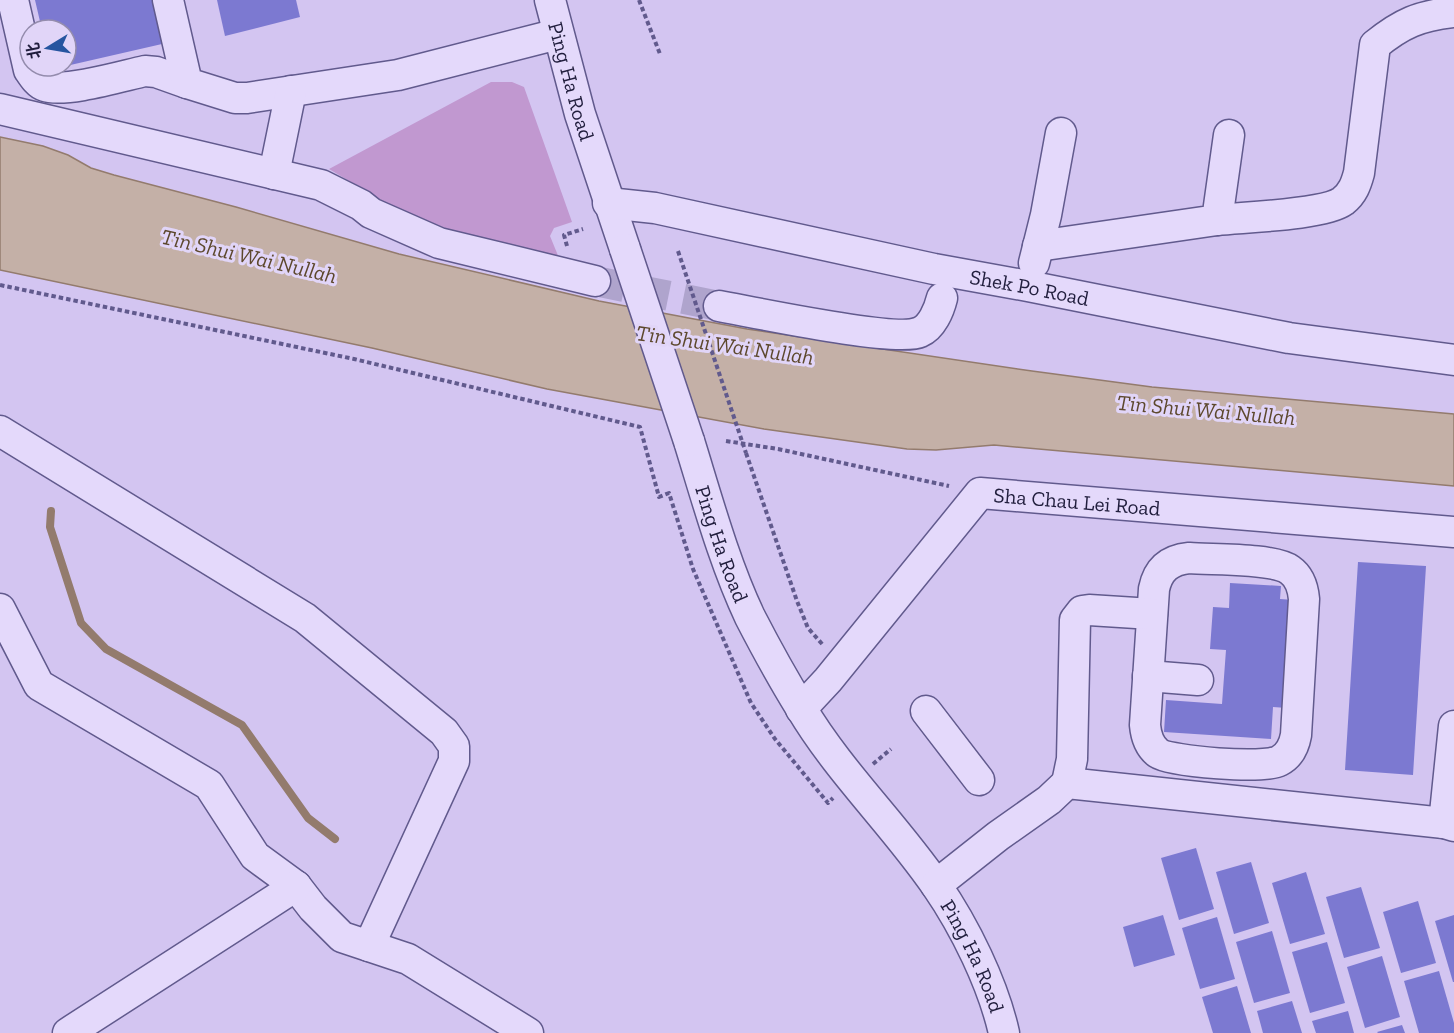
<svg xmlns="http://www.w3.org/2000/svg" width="1454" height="1033" viewBox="0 0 1454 1033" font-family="'Zilla Slab','Noto Sans SC',serif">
<rect width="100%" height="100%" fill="#d3c5f1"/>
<path fill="#c198d0" d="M491,82H512L524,87L572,222L554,228L550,236L559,258L448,232L386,203L329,169Z"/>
<path fill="#c4b0a7" stroke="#937b6d" stroke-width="1.5" d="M0,137L43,146L68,155L91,168L114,175L236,207L399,254L599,301L747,329L1032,371L1152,387L1454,414V486L994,445L936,450L907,449L764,429L547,389L372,348L0,270Z"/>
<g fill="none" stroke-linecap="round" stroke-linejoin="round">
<path stroke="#937b6d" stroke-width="8" d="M51,511L50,527L81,623L106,649L242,725L308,818L335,839"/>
</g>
<g fill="#7c79d1">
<path d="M35,0H152L162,44L66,66V30H42Z"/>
<path d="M217,0H296L300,17L225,36Z"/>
<path d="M1358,562L1426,566L1413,775L1345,770Z"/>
<path d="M1230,583L1281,586L1280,599L1294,600L1287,708L1273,707L1271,739L1164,732L1166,700L1222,704L1226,650L1210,649L1213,607L1229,608Z"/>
<path d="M1196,848L1214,909L1179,920L1161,858Z"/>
<path d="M1251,862L1269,923L1234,934L1216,872Z"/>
<path d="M1306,872L1325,934L1290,944L1272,883Z"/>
<path d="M1361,887L1380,948L1344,958L1326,897Z"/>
<path d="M1418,901L1436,963L1401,973L1383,912Z"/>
<path d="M1163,915L1175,955L1134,967L1123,927Z"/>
<path d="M1454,915V982H1453L1435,921Z"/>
<path d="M1217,917L1235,979L1200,989L1182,928Z"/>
<path d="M1272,931L1290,993L1254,1003L1236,942Z"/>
<path d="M1327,942L1345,1003L1310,1013L1292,952Z"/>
<path d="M1382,956L1400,1017L1365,1028L1347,967Z"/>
<path d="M1439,971L1454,1023V1033H1419L1404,981Z"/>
<path d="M1237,986L1251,1033H1213L1202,997Z"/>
<path d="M1292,1001L1302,1033H1263L1257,1011Z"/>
<path d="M1348,1011L1354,1033H1316L1312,1021Z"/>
<path d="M1402,1025L1405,1033H1378L1377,1032Z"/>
</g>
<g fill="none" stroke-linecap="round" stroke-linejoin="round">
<path stroke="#afa4cd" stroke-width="30" stroke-dasharray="30 15" stroke-linecap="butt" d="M595,281L719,306"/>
<g stroke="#615a8d" stroke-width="33">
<g id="minor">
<path d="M13,0L29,70C33,76 38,84 45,86C65,93 122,76 145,71L156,72L187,83"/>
<path d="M168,0L187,83L235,98H247L398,75L558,34"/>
<path id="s1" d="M550,0L580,114L625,249"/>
<path d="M0,109L321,185L361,205L371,213L439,243L595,281"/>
<path d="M274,174L291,91"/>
<path id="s2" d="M608,203L655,208L934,269L1028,286L1289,338L1454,360"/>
<path d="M1217,220C1244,217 1324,215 1343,201C1353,193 1356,184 1359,173L1375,45C1402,23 1419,16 1454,12"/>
<path d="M1038,246L1217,220L1229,135"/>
<path d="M1034,263L1046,215L1061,133"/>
<path d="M719,306C753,312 897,343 920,332C932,327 939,310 942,298"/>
<path d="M0,431L305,618L444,732L454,746V761L369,946"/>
<path id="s3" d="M689,441C707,499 724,562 750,617C766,648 783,679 801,708C839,772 894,824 936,885C965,927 993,984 1004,1033"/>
<path d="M1189,558C1211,560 1274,558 1290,570C1300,577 1303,588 1304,599L1296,735C1294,746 1289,756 1279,761C1265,769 1171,762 1158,753C1149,746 1146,736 1145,725L1154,589C1158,570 1169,560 1189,558Z"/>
<path d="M0,609L39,685L209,785L255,856L296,886L313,908L342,937L408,959L528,1033"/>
<path d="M1148,676L1198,680"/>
<path id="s4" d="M801,709L828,680L980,493L1454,532"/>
<path d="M926,711L979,780"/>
<path d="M1067,783L1072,759L1075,620L1082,611L1089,610L1152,614"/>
<path d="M1444,823L1454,726"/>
<path d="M936,885L998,836L1049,800L1067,783L1444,823L1454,826"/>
<path d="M68,1033L296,886"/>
</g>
</g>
<g stroke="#615a8d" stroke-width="4" stroke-dasharray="4.5 3" stroke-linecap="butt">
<path d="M639,0L660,54"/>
<path d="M567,246L564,235L583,229"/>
<path d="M0,285L354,359L640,427L659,497L669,493L693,569L751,703L775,739L828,803L833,798"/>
<path d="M726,441L778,449L949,486"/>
<path d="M746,453L797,601L808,628L823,645"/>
<path d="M873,764L891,749"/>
</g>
<use href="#minor" stroke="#e4d9fb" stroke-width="30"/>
<g stroke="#615a8d" stroke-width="33" stroke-linecap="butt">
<path id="minor-bridge" d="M625,249L689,441"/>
</g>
<path stroke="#615a8d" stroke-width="4" stroke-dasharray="4.5 3" stroke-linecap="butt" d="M678,251L746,453"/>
<use href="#minor-bridge" stroke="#e4d9fb" stroke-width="30"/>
</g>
<g text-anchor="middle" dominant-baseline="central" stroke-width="6" stroke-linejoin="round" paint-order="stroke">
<g font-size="21" fill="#211e3d" stroke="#e1d5f8">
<text stroke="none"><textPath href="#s1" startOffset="84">Ping Ha Road</textPath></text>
<text stroke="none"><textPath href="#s2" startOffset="430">Shek Po Road</textPath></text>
<text stroke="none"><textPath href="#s4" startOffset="378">Sha Chau Lei Road</textPath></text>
<text stroke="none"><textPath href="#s3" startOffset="108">Ping Ha Road</textPath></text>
<text stroke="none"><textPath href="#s3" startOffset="594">Ping Ha Road</textPath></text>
</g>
<g font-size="22" font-style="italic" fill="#5d482d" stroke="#e1d5f8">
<text transform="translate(249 256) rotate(13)">Tin Shui Wai Nullah</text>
<text transform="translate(725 345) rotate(8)">Tin Shui Wai Nullah</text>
<text transform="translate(1206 410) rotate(5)">Tin Shui Wai Nullah</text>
</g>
</g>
<g transform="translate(48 48) rotate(259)"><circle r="28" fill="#e1d5f8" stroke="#948cad" stroke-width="1.5"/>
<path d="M0-4.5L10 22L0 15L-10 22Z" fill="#2655a0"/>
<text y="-9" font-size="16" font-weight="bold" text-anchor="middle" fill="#211e3d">北</text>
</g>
</svg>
